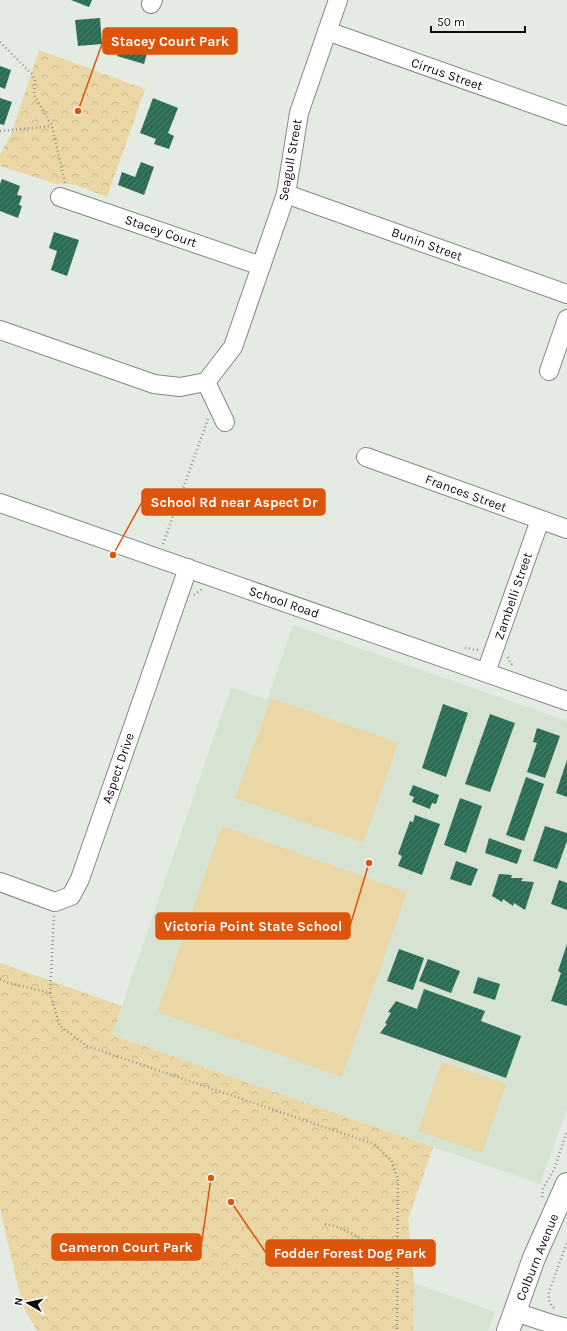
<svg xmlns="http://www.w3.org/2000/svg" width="567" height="1331" viewBox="0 0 567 1331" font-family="Karla,sans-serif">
<defs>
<pattern id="park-crowns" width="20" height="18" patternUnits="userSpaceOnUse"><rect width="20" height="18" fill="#ebd7a5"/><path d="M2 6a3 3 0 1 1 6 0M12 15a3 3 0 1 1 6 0" fill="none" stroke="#c8b78d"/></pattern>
<pattern id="building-hatch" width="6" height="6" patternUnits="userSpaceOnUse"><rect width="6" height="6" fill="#2b6d54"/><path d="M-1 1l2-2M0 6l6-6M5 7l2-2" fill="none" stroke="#4e806c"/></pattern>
</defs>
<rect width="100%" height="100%" fill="#e3ebe2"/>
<g fill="#d6e3d3">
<path d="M293,625L567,721V1109L540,1184L112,1035L231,687L267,700Z"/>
<path d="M414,1283L495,1312L488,1331H413Z"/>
</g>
<g fill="url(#park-crowns)">
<path d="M39,50L145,89L107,197C92,192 71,180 56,184L0,166V155L11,134Z"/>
<path d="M0,963L122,1006L112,1035L433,1147L408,1219L414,1283L413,1331H37L22,1304L0,1209Z"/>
</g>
<g fill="#ebd7a5">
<path d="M271,698L398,743L363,843L235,798Z"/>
<path d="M222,826L407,892L342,1077L157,1012Z"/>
<path d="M442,1062L506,1084L482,1153L418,1131Z"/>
</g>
<g fill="url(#building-hatch)">
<path d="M71,0H92L89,7Z"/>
<path d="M100,18L102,44L78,46L75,20Z"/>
<path d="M121,42L148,50L144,64L117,56Z"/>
<path d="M0,66L11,70L5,89L0,87Z"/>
<path d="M0,98L12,102L4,125L0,124Z"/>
<path d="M153,98L178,108L168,133L174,136L169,149L154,144L156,139L140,133Z"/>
<path d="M141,162L154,167L144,195L118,185L122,172L135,177Z"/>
<path d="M2,179L20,186L17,195L22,196L19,205L22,206L18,218L0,211V184Z"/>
<path d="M54,232L79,240L67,276L51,270L57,251L49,248Z"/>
<path d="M443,704L468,713L446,777L422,768Z"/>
<path d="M490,714L515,723L490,792L465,784Z"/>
<path d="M537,728L560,736L545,778L527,772L537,743L533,742Z"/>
<path d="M567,760V797L556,793Z"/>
<path d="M526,777L544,784L524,841L506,835Z"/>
<path d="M413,785L439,795L436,804L432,803L430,809L412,802L414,797L409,795Z"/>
<path d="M460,798L482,806L466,853L444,845Z"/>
<path d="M415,815L440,824L422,875L398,866L402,856L398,854L410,821L413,822Z"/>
<path d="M545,826L567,833V841L557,869L533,861Z"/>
<path d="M489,838L522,850L517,864L485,853Z"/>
<path d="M456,861L478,869L471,886L450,879Z"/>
<path d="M499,874L512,875L511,878H523L521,881L534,882L525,910L514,903L513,906L503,899L502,902L492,896Z"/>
<path d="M559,880L567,883V910L551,904Z"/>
<path d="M567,944V1006L551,1001L561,973L558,971Z"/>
<path d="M399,949L424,958L413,990L387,981Z"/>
<path d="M428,959L460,971L451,993L419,981Z"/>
<path d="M478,977L500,984L495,1000L473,993Z"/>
<path d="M424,989L485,1011L481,1021L521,1036L506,1078L380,1033L387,1024L385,1023L391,1013L388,1012L396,1001L417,1009Z"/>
</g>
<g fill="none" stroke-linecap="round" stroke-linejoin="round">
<g stroke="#838981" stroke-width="20">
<g id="minor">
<path d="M151,4L153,0"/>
<path d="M327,31L567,116"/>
<path d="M286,194L567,294"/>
<path d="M60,197L261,266"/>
<path d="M0,330L154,384L180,387L206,382L233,347L286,194L299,113L338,0"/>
<path d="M549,371L567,319"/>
<path d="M206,382L225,422"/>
<path d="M366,457L567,529"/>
<path d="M0,503L567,701"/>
<path d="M486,672L540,520"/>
<path d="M0,882L55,902L71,896L80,879L188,568"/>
<path d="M515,1312L555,1325L567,1328"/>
</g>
</g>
<g stroke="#838981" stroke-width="24">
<path id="major" d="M508,1331L534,1258L567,1184"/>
</g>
<g stroke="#8e958e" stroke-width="2.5" stroke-dasharray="1 3" stroke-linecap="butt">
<path d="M0,42L32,74L35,80L34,95L52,126L65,183"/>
<path d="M0,131L52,126"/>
<path d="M163,544L208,419"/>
<path d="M194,595L201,590L204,591"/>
<path d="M465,648L478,650"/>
<path d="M508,657L511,664L514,665"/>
<path d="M0,979L6,982L50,993L60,1026L87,1046L374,1144L391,1160L398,1179L397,1331"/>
<path d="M50,993L54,916"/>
<path d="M542,1197L543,1188L554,1170L567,1131"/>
<path d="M325,1224L338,1227L398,1256"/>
<path d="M554,1308C549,1303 548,1299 549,1292L567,1242"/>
</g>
<use href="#minor" stroke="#fff" stroke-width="18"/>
<use href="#major" stroke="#fff" stroke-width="22"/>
</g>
<g text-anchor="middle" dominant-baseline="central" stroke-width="3" stroke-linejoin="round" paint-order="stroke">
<g font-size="13" fill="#0c0f0c" stroke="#fff">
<text transform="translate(447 74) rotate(19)">Cirrus Street</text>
<text transform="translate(290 160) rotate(-80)">Seagull Street</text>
<text transform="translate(161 231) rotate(19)">Stacey Court</text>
<text transform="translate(427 244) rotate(20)">Bunin Street</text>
<text transform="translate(466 493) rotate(20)">Frances Street</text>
<text transform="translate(513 596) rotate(-71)">Zambelli Street</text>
<text transform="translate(284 602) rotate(19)">School Road</text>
<text transform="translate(118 768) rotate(-71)">Aspect Drive</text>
<text transform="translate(537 1257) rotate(-68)">Colburn Avenue</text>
</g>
</g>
<path fill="none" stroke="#dd550c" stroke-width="1.5" d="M78 111L103 41M113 555L142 502M369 863L350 926M211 1178L201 1247M231 1202L266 1253"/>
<g fill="#dd550c" stroke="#fff" stroke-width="1.5">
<circle cx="78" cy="111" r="4"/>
<circle cx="113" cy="555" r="4"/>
<circle cx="369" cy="863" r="4"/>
<circle cx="211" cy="1178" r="4"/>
<circle cx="231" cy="1202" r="4"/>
</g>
<g fill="#dd550c" stroke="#dd550c" stroke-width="1.5">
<rect x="103" y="28" width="134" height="26" rx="4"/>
<rect x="142" y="489" width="183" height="26" rx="4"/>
<rect x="156" y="913" width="194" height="26" rx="4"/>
<rect x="52" y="1234" width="149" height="26" rx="4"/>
<rect x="266" y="1240" width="169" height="26" rx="4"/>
</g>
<g font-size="14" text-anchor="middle" font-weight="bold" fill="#fff">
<text x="170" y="46">Stacey Court Park</text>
<text x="234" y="507">School Rd near Aspect Dr</text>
<text x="253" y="931">Victoria Point State School</text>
<text x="126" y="1252">Cameron Court Park</text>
<text x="350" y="1258">Fodder Forest Dog Park</text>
</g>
<g transform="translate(28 1303) rotate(279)" stroke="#ffffff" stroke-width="3" paint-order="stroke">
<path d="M0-3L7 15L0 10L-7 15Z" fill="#0c0f0c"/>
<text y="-6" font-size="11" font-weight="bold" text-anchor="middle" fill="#0c0f0c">N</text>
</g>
<path d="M431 26v6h94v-6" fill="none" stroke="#0c0f0c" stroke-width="2"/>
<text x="437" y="26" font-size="12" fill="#0c0f0c" stroke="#ffffff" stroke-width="3" paint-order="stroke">50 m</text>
</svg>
